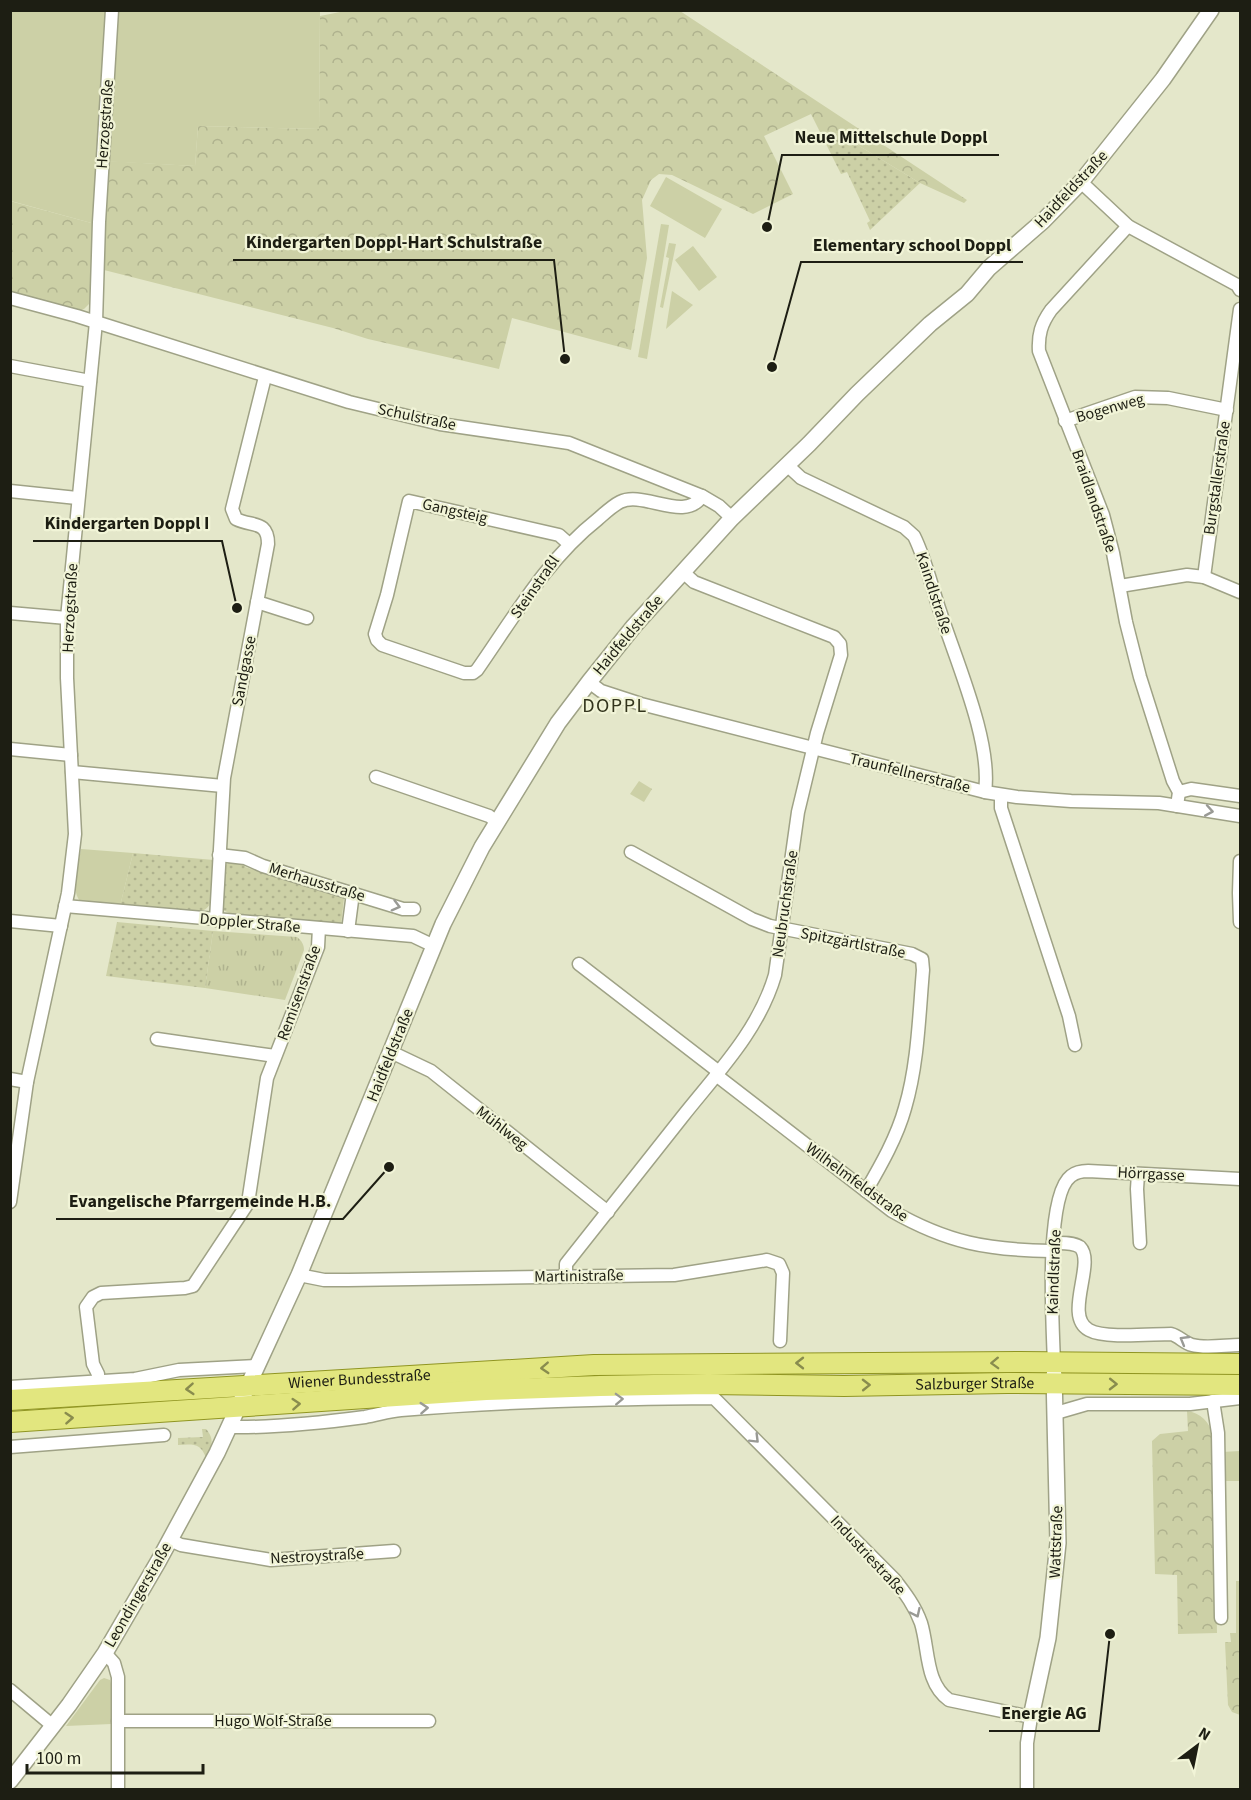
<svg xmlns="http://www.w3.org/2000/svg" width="1251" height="1800" viewBox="0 0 1251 1800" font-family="'Source Sans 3',sans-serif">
<defs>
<pattern id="grass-dots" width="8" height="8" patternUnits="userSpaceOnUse" patternTransform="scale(1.5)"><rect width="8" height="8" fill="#ccd0a6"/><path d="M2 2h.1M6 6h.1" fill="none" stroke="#afb28e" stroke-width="1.8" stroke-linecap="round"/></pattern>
<pattern id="forest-crowns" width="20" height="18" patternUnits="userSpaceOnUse" patternTransform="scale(1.5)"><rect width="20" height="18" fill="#ccd0a6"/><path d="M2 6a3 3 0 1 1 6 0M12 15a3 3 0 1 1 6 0" fill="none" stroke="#afb28e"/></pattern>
<pattern id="park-tufts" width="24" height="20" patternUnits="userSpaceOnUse" patternTransform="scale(1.5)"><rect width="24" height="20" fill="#ccd0a6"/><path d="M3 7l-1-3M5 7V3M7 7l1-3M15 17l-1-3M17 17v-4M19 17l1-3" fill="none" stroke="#afb28e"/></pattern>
</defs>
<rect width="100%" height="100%" fill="#e4e7ca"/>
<g fill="url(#grass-dots)">
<path d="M838,133L920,183L870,230L867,223L870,221L847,172L841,174L823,138Z"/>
<path d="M133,853L214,860L211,902C207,910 204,911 195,911L120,906Z"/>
<path d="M231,860L244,863L245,867L344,898L341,925L231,914L223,910L221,904L224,867Z"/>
<path d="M117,922L213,931L205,988L106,976Z"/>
<path d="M202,1429H206C215,1439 212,1447 206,1458C201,1443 193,1444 178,1445V1438L203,1437Z"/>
</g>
<g fill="url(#forest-crowns)">
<path d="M345,11H680L967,200L964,203L920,183L838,133L823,138L811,114L764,136L793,194L753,214L672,175L659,174L651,180L642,200L647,258L631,350L512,318L499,369L368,339L333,328L104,270L107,161L195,166L198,126L319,129L320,16Z"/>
<path d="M10,201L95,224L92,301L84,309L79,311L11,292Z"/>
<path d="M1187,1411C1201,1413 1209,1422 1213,1434L1217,1633L1178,1634L1177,1575L1155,1574L1152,1441L1160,1434L1188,1431Z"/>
<path d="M1230,1633H1240V1715L1232,1712L1228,1705L1225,1642H1231Z"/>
</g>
<g fill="url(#park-tufts)">
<path d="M639,781L652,789L644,802L630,794Z"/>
<path d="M213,931L297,937C302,941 304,945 304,950L285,1000L205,988Z"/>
</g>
<g fill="#ccd0a6">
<path d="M10,11H320L319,129L198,126L195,166L99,161L95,224L11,201Z"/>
<path d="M666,177L722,209L705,238L650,206Z"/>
<path d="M661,224L669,225L647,359L638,357Z"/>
<path d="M669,243L676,244L663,308L660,307L669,258L666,257Z"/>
<path d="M693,246L717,277L699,291L675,260Z"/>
<path d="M672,291L693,305L666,329Z"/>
<path d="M81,849L133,853L120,906C109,905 92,907 82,902C69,895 79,862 81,849Z"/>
<path d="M1240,1451V1481H1222V1452Z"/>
<rect x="1236" y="1581" width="4" height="52"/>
<path d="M104,1678L110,1680L111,1684V1724L66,1726L100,1680Z"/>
</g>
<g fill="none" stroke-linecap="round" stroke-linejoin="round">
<g stroke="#9fa286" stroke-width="15">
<g id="minor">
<path d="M1081,182L1128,226L1237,285L1240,290"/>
<path d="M1128,226L1051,310C1041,324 1038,335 1039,351L1103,515L1113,553L1126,622L1140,677L1173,781L1179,792L1177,806"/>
<path d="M10,298L77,316L349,402L440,424L569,443L702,496L719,506L732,518"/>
<path d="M10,366L90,381"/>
<path d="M1065,421L1135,397L1168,398L1227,410"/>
<path d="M787,465L801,478L904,527L914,536C926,560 932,589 941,614C957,663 992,743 985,792"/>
<path d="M10,491L77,498"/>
<path d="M568,543L559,535L409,501L387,595L375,634L377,640L382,645L464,673H473L477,670C514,617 547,559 598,519C605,513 612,506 620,502C643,490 685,523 702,496"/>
<path d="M1204,577L1240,309"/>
<path d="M1120,586L1187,575L1204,577L1240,592"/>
<path d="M257,602L307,618"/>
<path d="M10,613L67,618"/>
<path d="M589,682L601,691L641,704L985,792L1017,797L1071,801L1159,803L1240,816"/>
<path d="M10,749L71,755"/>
<path d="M72,772L223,786"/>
<path d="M376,777L489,816L497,822"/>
<path d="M1179,792L1191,789L1240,796"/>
<path d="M1001,795V808L1069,1016L1075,1045"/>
<path d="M631,852L752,919L770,926L912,954L922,959L923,970C919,1016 918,1064 905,1108C897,1137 881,1165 866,1191"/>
<path d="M219,855L245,858L263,866L403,909H414"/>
<path d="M1240,861L1239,893L1240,922"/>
<path d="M65,906L413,936L434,946"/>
<path d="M216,920L224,778L268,544C268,520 252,527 236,519L232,509L265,377"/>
<path d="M10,921L61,926"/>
<path d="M348,931L353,893"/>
<path d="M579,964L719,1072"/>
<path d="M157,1039L275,1056"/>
<path d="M391,1052L431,1071L608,1212"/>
<path d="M716,1075L892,1211C948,1243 988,1250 1051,1251"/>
<path d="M10,1079L27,1082"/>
<path d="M1138,1174L1137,1189L1140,1243"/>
<path d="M10,1202L27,1082L68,893L75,834L67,678V618L96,322L99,222L112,10"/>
<path d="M1053,1243C1060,1243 1073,1242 1080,1247C1096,1263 1063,1316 1089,1330C1105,1339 1151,1334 1171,1334C1179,1336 1184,1343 1192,1345C1206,1349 1226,1345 1240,1345"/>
<path d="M299,1275L324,1280H348L674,1275L767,1260L779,1264L783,1273L780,1341"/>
<path d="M566,1276V1264C605,1215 644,1166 683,1116C718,1072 759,1030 775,975L798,812L817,733L841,655L840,644L834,637L694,582L683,572"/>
<path d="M1054,1364C1053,1329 1044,1196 1071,1176C1076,1172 1082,1171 1088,1171L1240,1179"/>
<path d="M98,1381V1374L93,1364L86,1307L93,1297L101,1293L185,1288L193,1286L248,1203L267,1078L318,947L319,928"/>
<path d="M10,1387L135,1379L179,1370L257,1366"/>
<path d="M1213,1401L1218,1433L1221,1618"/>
<path d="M1056,1413L1087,1404H1190L1240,1398"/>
<path d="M229,1427C275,1428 320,1423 365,1417C377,1415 389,1411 401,1410C505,1401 610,1399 714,1398L894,1579C905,1593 915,1606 921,1623C929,1649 925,1683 949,1700L1031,1717L1027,1743V1790"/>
<path d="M10,1447L164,1435"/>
<path d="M170,1540L181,1545L271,1560L394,1551"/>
<path d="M105,1653L114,1663L118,1677V1790"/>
<path d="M10,1690L53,1726"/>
<path d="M118,1721H429"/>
</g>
</g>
<g stroke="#9fa286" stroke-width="18">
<g id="tertiary">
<path d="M1031,1717L1048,1638L1058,1543L1054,1375"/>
<path d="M10,1781L69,1705L105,1653L158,1562L217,1453L299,1275L443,924L482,847L558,723L589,682L634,626L732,518L809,444L857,394L930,324L967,294L989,268L1043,221L1081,182L1163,79L1211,10"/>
</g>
</g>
<g stroke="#909522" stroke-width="22">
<g id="primary">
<path id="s1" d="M10,1400L594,1365L1021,1362L1240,1364"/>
<path id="s2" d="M10,1422L486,1390L600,1386L708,1384L844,1386L1007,1383L1240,1385"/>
</g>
</g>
<use href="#minor" stroke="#fff" stroke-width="12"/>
<use href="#tertiary" stroke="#fff" stroke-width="15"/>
<use href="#primary" stroke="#e2e67f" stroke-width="20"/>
</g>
<defs><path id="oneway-chevron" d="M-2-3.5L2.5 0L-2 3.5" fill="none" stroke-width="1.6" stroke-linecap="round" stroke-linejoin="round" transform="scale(1.5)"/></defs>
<g stroke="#999a95">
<use href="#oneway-chevron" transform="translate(1209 811) rotate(10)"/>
<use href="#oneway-chevron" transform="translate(396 906) rotate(15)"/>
<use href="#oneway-chevron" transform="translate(1184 1340) rotate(-150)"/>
<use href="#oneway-chevron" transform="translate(619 1399) rotate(-2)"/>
<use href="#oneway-chevron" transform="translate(424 1408) rotate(-4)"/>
<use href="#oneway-chevron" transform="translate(755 1439) rotate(45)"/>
<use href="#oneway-chevron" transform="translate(916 1613) rotate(65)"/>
</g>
<g stroke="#898c4e">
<use href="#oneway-chevron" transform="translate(800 1363) rotate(-180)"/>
<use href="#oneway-chevron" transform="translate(995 1363) rotate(178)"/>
<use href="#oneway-chevron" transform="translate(545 1368) rotate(177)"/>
<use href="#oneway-chevron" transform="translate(1113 1384) rotate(1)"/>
<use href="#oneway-chevron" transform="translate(866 1385) rotate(-1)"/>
<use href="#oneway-chevron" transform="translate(190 1389) rotate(176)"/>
<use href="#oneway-chevron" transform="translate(296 1404) rotate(-4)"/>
<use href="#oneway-chevron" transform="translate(69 1418) rotate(-4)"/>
</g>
<g text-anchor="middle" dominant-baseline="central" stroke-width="4.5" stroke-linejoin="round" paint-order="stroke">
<g font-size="16" fill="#1d1e13" stroke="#f1f4d7">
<text transform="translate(105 124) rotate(-86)">Herzogstraße</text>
<text transform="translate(1071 189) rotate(-47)">Haidfeldstraße</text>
<text transform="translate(1110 408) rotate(-16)">Bogenweg</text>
<text transform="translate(417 417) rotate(12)">Schulstraße</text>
<text transform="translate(1217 478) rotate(-82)">Burgstallerstraße</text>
<text transform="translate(1094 501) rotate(71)">Braidlandstraße</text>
<text transform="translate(455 511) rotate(13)">Gangsteig</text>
<text transform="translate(535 587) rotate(-55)">Steinstraßl</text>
<text transform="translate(934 593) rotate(72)">Kaindlstraße</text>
<text transform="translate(70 608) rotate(-87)">Herzogstraße</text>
<text transform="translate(628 635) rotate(-50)">Haidfeldstraße</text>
<text transform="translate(244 671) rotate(-79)">Sandgasse</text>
<text transform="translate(910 773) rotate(14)">Traunfellnerstraße</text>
<text transform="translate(317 882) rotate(17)">Merhausstraße</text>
<text transform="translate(785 904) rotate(-82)">Neubruchstraße</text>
<text transform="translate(250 923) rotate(5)">Doppler Straße</text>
<text transform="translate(853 943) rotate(11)">Spitzgärtlstraße</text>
<text transform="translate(299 993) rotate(-70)">Remisenstraße</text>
<text transform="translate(390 1055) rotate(-68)">Haidfeldstraße</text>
<text transform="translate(502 1128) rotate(38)">Mühlweg</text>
<text transform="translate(1151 1174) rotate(3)">Hörrgasse</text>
<text transform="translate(857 1182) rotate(36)">Wilhelmfeldstraße</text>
<text transform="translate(1054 1272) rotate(-88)">Kaindlstraße</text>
<text transform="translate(579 1276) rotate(-1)">Martinistraße</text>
<text stroke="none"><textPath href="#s1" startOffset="350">Wiener Bundesstraße</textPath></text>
<text stroke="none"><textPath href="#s2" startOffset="966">Salzburger Straße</textPath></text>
<text transform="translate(1056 1542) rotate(-88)">Wattstraße</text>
<text transform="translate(868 1555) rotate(47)">Industriestraße</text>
<text transform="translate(317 1556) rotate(-3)">Nestroystraße</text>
<text transform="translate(138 1595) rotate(-60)">Leondingerstraße</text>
<text x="273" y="1721">Hugo Wolf-Straße</text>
</g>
<g font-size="20" letter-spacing="1.5" fill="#32341c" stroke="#f1f4d7">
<text x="615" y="706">DOPPL</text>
</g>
</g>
<path fill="none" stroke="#1d1e13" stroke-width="2" d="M767 227L782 155H999M565 359L554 260H233M772 367L801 262H1023M237 608L222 541H33M389 1167L343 1219H56M1110 1634L1099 1731H989"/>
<g fill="#1d1e13" stroke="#f1f4d7" stroke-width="2">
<circle cx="767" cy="227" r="6"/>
<circle cx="565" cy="359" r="6"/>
<circle cx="772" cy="367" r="6"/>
<circle cx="237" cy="608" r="6"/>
<circle cx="389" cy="1167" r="6"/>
<circle cx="1110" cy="1634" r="6"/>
</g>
<g font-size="18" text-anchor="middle" font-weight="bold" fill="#1d1e13" stroke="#f1f4d7" stroke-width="4.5" stroke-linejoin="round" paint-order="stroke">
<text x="891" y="143">Neue Mittelschule Doppl</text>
<text x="394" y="248">Kindergarten Doppl-Hart Schulstraße</text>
<text x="912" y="251">Elementary school Doppl</text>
<text x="127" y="529">Kindergarten Doppl I</text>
<text x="200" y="1207">Evangelische Pfarrgemeinde H.B.</text>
<text x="1044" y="1719">Energie AG</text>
</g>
<rect width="1251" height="1800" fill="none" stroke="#1d1e13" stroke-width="24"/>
<g transform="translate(1197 1746) rotate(32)" stroke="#f1f4d7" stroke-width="4.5" paint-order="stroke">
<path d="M0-4.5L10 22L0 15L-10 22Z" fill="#1d1e13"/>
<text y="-9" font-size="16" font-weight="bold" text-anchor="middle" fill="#1d1e13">N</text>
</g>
<path d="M27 1764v9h176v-9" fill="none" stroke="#1d1e13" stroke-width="3"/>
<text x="36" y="1764" font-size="18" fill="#1d1e13" stroke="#f1f4d7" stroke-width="4.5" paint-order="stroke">100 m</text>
</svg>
